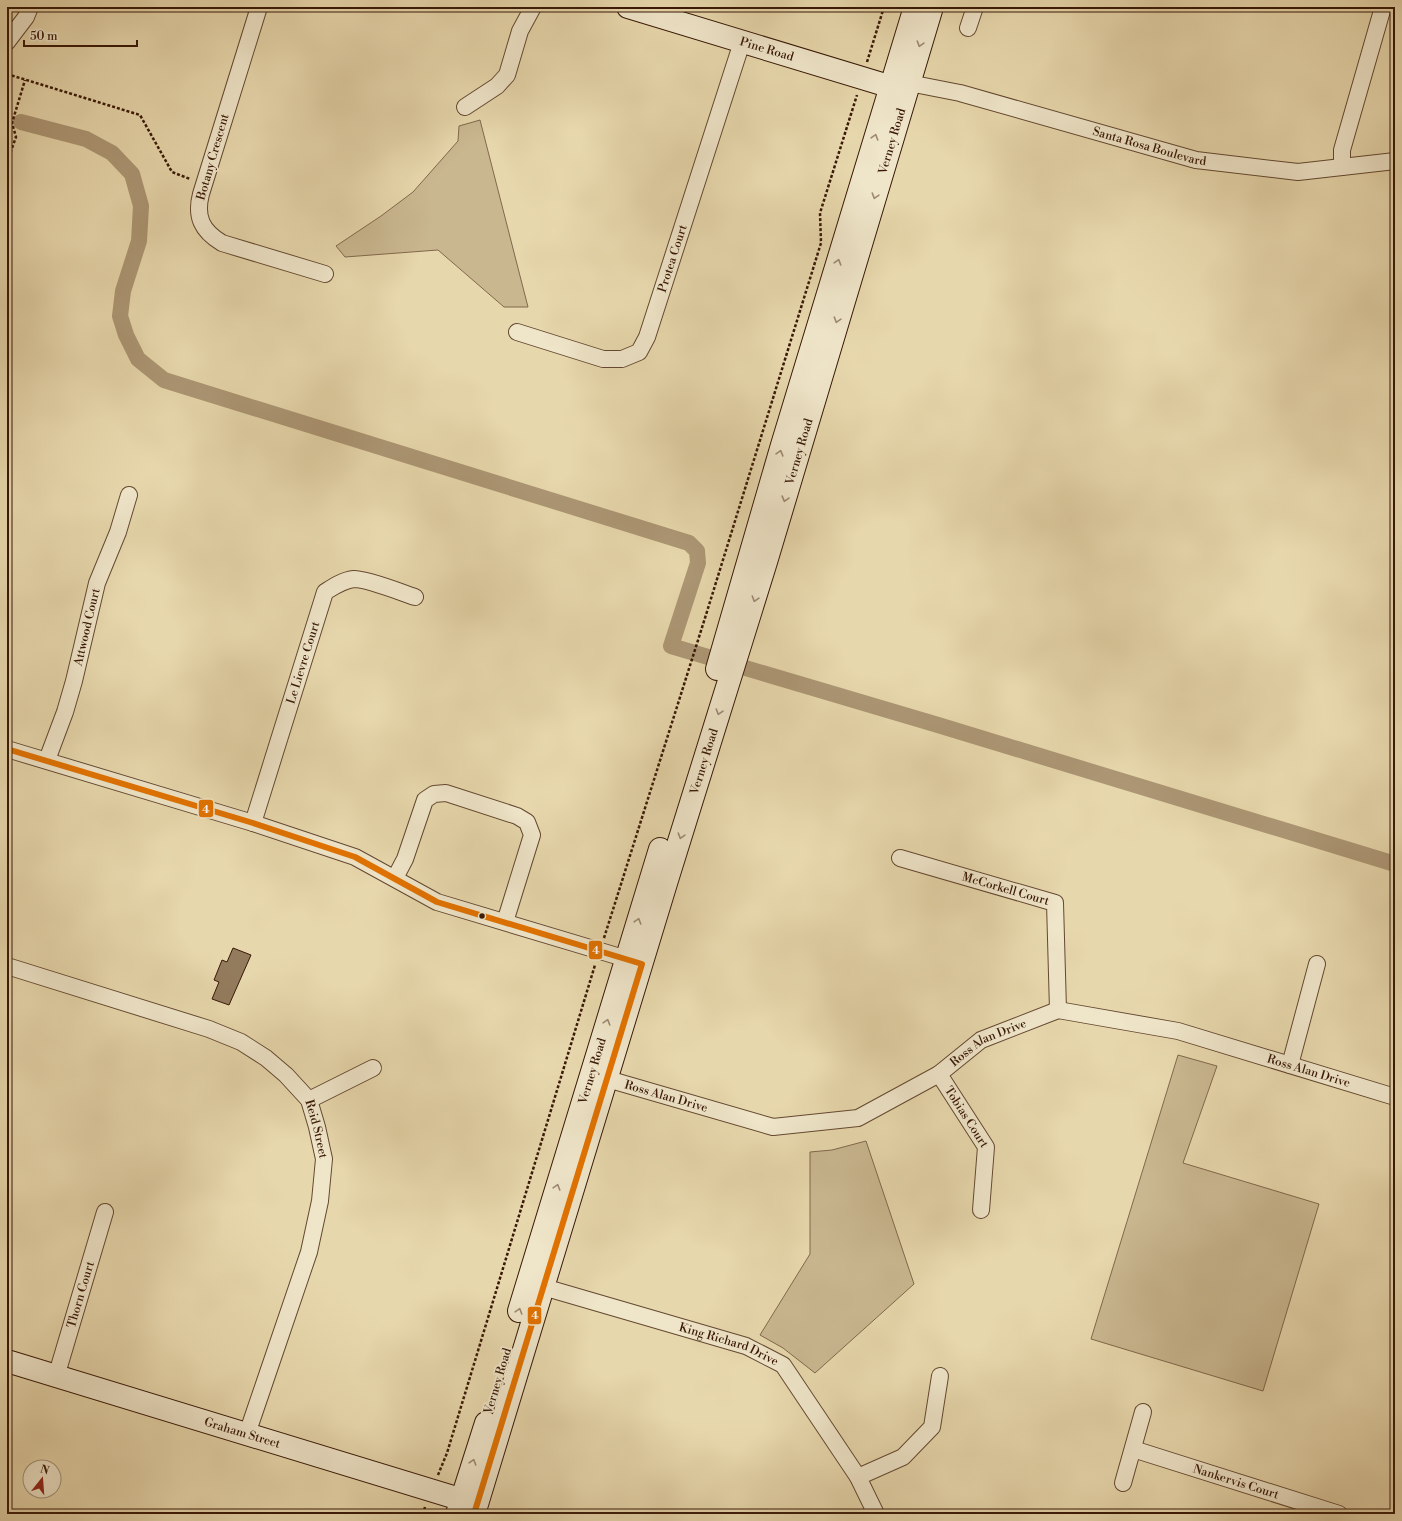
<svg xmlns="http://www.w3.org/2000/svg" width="1402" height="1521" viewBox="0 0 1402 1521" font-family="'Libre Bodoni',serif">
<rect width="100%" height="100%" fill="#e7d7ac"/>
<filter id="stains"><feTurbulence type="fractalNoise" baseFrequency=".005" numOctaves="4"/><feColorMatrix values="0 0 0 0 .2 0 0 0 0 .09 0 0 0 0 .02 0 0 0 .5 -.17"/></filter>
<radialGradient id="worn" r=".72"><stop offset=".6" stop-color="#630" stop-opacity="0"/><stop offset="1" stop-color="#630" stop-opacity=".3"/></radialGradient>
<g fill="#c9b790" stroke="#81684c">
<path d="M480,120L528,307H504L438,250L345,257L336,246L381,216L413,192L458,141L459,126Z"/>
<path d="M1178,1055L1217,1066L1183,1163L1319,1204L1263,1391L1091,1339Z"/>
<path d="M866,1141L914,1284L815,1373L783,1348L760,1335L810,1254V1152L832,1150Z"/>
</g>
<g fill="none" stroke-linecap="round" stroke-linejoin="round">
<path stroke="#ac9674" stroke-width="16" d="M21,122L86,139L112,153L132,174L141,206L139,241L123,291L120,316L126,335L138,359L164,380L689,543L697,551L698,563L671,646L938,725L1395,864"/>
</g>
<path fill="#937b5d" stroke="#391807" d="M233,948L251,955L229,1005L212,999L219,982L214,980L222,960L227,962Z"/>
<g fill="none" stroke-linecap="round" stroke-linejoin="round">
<g stroke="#644830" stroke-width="18">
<g id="street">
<path d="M259,7L201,194C195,217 202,231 222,243L325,274"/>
<path d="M968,28L975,7"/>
<path d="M7,42L26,17L30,7"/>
<path id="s1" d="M909,83L960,93L1196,160L1298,172L1395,161"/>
<path d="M465,107L497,86L507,75L520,31L533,7"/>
<path d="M1342,167V150L1383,7"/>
<path id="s2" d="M517,332L603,359H622L639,352L647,337L742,42"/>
<path d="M7,749L253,823L355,857L437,902L637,962"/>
<path id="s3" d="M47,760L65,712L74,681L97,583L118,532L129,495"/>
<path id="s4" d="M253,823L325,592C333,587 343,580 354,579C368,579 400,592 415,597"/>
<path id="s5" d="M900,858L1055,903L1058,1010"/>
<path d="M395,878L405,859L425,800L434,794L446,793L517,816L527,822L532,835L505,922"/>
<path id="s6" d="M7,966L209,1029L241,1042L266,1058L286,1075L309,1100L317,1127L324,1159L320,1201L309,1252L247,1434"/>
<path d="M1290,1065L1317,964"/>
<path id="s7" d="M939,1074L986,1147L981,1210"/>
<path id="s8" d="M597,1076L773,1127L858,1118L939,1074L981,1040L1058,1010L1178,1031L1395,1097"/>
<path d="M309,1100L373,1068"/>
<path id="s9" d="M533,1284L746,1346L783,1365L858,1477L876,1514"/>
<path id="s10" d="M56,1377L105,1212"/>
<path id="s11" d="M1133,1449L1339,1514"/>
<path d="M858,1477L903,1457L932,1427L940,1376"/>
<path d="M1123,1483L1143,1412"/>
</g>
</g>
<g stroke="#391807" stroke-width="24">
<g id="secondary">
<path id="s12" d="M628,7L905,91"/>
<path d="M717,669L782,445L915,7"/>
<path id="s13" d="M519,1311L660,849"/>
<path id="s14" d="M7,1361L476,1504"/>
<path d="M457,1514L486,1423"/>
<path id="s15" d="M474,1514L667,880L766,562L932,7"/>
</g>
</g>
<g stroke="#391807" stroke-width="2.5" stroke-dasharray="3 2" stroke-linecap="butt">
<path d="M867,62L884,7"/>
<path d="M7,74L140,115L172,172L190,179"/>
<path d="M7,162L16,137L12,123L25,80"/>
<path d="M604,938L705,618L821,243L820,213L857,95"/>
<path d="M438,1475L447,1453L595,965"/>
<path d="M423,1514L425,1507"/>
</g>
<use href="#street" stroke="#efe5c9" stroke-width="16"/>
<use href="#secondary" stroke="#efe5c9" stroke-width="22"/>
<g stroke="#efe5c9" stroke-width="9">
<path id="bus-1" d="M7,749L253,823L355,857L437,902L642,964L474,1514"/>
</g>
<use href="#bus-1" stroke="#e17201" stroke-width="6"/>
</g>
<defs><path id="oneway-chevron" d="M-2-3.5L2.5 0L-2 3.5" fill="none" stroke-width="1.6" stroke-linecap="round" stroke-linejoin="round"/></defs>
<g stroke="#9d8972">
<use href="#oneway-chevron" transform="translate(920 44) rotate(107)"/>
<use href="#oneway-chevron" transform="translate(875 137) rotate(-73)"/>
<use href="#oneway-chevron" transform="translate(875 196) rotate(107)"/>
<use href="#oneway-chevron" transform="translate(838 262) rotate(-73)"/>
<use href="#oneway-chevron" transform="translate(837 320) rotate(107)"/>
<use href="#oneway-chevron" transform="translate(780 453) rotate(-74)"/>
<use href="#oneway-chevron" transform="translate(785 499) rotate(106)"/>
<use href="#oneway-chevron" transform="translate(755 599) rotate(107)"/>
<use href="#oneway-chevron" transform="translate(719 712) rotate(107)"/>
<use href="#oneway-chevron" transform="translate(681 836) rotate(107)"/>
<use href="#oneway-chevron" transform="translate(638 921) rotate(-73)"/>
<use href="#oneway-chevron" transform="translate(607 1022) rotate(-73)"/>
<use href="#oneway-chevron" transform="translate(557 1187) rotate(-73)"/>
<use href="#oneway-chevron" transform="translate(519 1311) rotate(-73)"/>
<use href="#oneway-chevron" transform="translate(473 1462) rotate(-73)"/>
</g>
<circle fill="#391807" stroke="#efe5c9" stroke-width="1.5" cx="482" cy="916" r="3.5"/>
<g text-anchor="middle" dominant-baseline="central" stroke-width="3.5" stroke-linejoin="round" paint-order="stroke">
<g font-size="12" fill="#391807" stroke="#efe5c9">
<text stroke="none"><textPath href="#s12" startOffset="145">Pine Road</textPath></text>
<text stroke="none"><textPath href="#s15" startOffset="1435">Verney Road</textPath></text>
<text stroke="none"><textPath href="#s1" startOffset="249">Santa Rosa Boulevard</textPath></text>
<text transform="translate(213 157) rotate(-74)">Botany Crescent</text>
<text stroke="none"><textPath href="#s2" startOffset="227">Protea Court</textPath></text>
<text stroke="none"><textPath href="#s15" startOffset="1111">Verney Road</textPath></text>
<text stroke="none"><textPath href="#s3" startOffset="139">Attwood Court</textPath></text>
<text stroke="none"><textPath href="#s4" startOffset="168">Le Lievre Court</textPath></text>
<text stroke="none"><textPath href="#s15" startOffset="787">Verney Road</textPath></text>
<text stroke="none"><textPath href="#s5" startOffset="110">McCorkell Court</textPath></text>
<text stroke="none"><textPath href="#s8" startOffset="420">Ross Alan Drive</textPath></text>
<text stroke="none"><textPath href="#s13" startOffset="251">Verney Road</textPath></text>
<text stroke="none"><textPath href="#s8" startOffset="756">Ross Alan Drive</textPath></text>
<text stroke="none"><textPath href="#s8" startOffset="72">Ross Alan Drive</textPath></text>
<text stroke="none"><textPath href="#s7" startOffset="51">Tobias Court</textPath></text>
<text stroke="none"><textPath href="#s6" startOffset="366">Reid Street</textPath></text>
<text stroke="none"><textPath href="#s10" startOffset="86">Thorn Court</textPath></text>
<text stroke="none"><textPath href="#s9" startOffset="205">King Richard Drive</textPath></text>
<text transform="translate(498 1381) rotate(-73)">Verney Road</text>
<text stroke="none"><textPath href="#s14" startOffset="246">Graham Street</textPath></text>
<text stroke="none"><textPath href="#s11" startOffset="108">Nankervis Court</textPath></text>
</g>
</g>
<g stroke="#efe5c9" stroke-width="1.5">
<rect x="198" y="799" width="16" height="19" rx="4" fill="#e17201"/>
<rect x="588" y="940" width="15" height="20" rx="4" fill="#e17201"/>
<rect x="527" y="1306" width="15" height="19" rx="4" fill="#e17201"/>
</g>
<g font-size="11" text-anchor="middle" font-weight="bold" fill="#fff">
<text x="206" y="813">4</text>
<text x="596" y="954">4</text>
<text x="535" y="1319">4</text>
</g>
<rect width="1402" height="1521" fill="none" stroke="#e7d7ac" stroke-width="24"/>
<rect x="8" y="8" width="1386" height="1505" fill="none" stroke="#391807" stroke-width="2"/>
<rect x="12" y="12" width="1378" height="1497" fill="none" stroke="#391807"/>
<g transform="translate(42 1479) rotate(17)"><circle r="19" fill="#efe5c9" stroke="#a6937b"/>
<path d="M0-3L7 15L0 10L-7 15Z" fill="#8f2418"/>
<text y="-6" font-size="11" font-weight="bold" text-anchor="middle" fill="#391807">N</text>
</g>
<path d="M24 40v6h113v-6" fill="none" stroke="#391807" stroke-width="2"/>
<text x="30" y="40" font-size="12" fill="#391807" stroke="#efe5c9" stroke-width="3" paint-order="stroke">50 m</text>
<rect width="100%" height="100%" filter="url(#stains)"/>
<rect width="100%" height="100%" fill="url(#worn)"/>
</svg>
